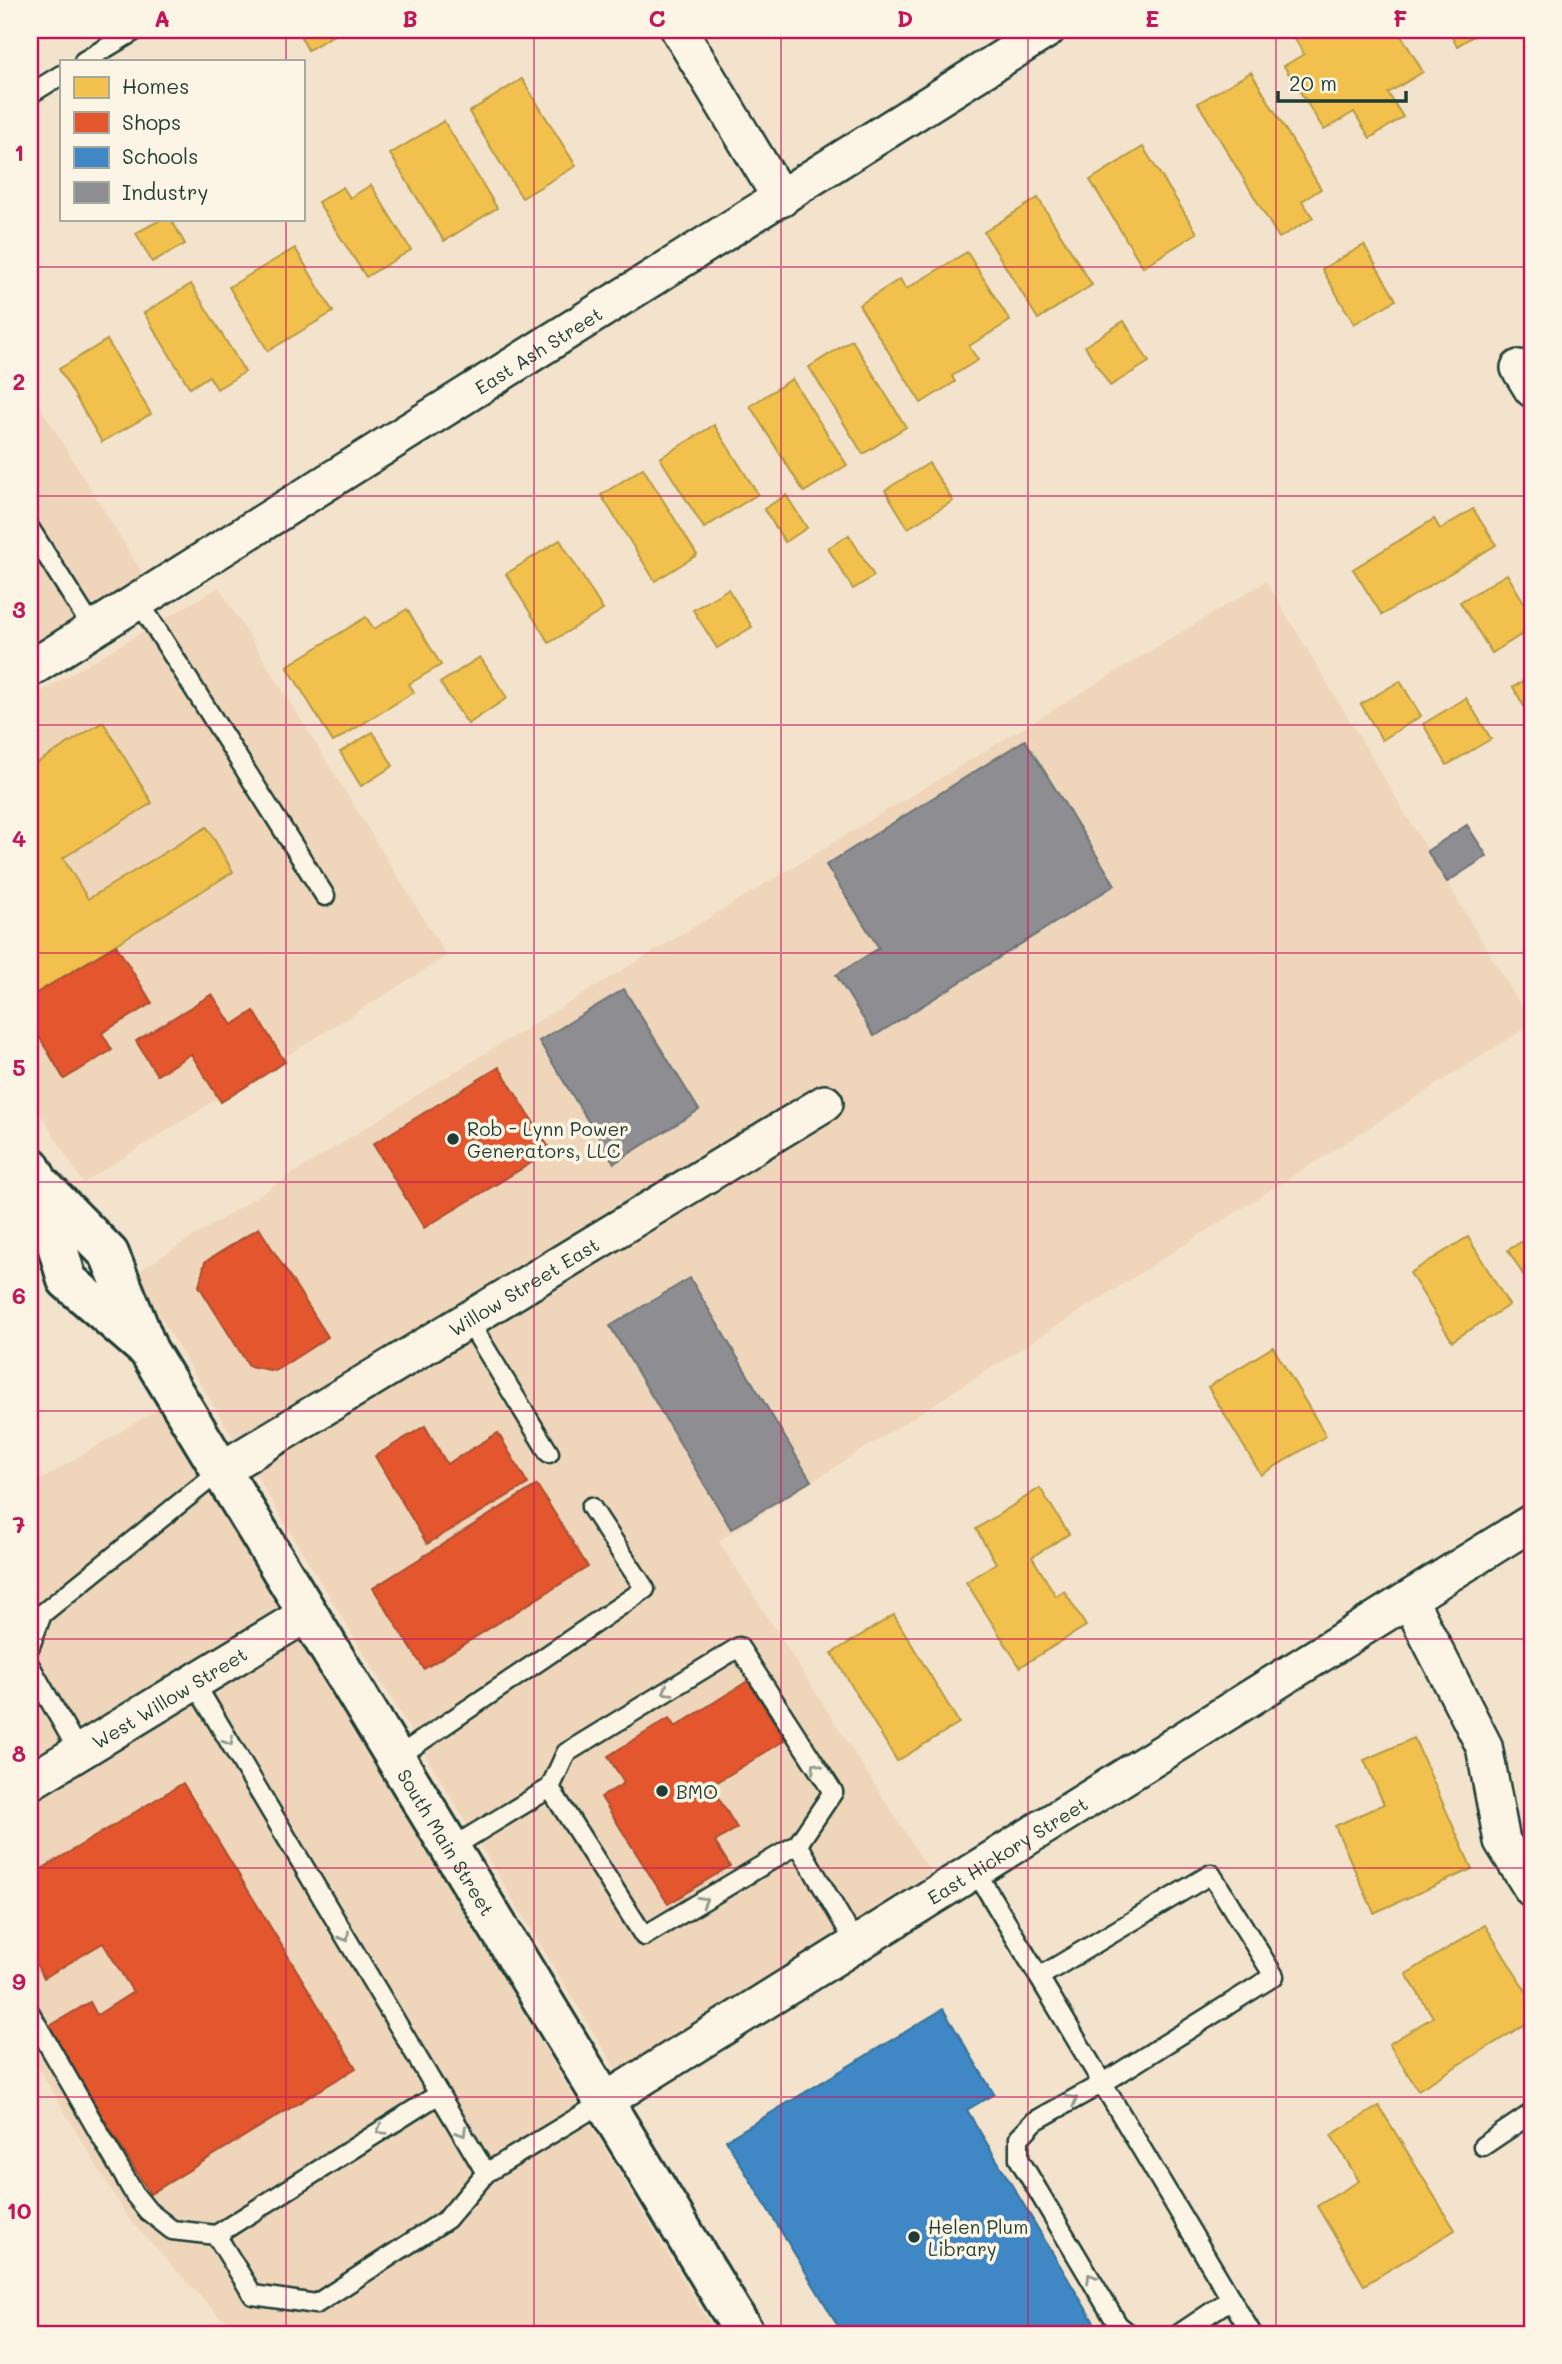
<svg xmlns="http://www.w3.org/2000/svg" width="1562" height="2364" viewBox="0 0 1562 2364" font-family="Mali,sans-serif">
<rect width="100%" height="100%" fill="#f4e3cc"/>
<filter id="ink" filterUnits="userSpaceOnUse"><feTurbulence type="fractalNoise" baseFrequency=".0143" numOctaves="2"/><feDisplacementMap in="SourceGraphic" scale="14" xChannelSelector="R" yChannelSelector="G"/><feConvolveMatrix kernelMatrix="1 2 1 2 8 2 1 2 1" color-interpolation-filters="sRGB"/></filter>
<g filter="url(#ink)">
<g fill="#efd6bb">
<path d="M30,390L143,574L30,645Z"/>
<path d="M1266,581L1532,1024L719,1541L951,1904L636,2103L134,1274L444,1078Z"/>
<path d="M219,587L447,956L83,1183L30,1097V698Z"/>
<path d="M163,1406L285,1608L30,1762V1486Z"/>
<path d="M299,1639L716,2334H289L220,2318L128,2218L30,2054V1802Z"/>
</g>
<g fill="#f2c14e" stroke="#b39946" stroke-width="2">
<path d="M297,30H342L308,50Z"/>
<path d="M1299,30H1398L1423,72L1388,93L1403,117L1370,138L1354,112L1324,130L1284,66L1304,54L1292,34Z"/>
<path d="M1448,30H1483L1457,46Z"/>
<path d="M1251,72L1321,189L1302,201L1313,218L1279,238L1198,103Z"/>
<path d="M522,79L576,166L522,198L469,112Z"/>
<path d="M444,121L497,208L444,241L390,154Z"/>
<path d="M1143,147L1197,233L1143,267L1090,180Z"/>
<path d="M371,185L411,250L366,277L318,202L343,187L350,198Z"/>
<path d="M1038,198L1092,285L1038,319L984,232Z"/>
<path d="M162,219H171L185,244L152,262L136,233Z"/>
<path d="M1364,245L1396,300L1354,324L1322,269Z"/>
<path d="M295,248L333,312L268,351L229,287Z"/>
<path d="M967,252L1010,321L969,346L978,360L952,376L955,382L921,403L859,305L900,279L906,289Z"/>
<path d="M191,284L245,372L217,389L209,376L190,388L144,313Z"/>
<path d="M1124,321L1149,362L1110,386L1085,346Z"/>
<path d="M107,340L151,414L102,442L59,369Z"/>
<path d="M852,340L906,427L863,454L809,367Z"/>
<path d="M792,379L847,465L804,492L750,406Z"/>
<path d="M714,425L758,494L704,528L660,458Z"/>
<path d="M929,463L953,501L908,528L885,490Z"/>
<path d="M643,468L697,555L655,581L601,495Z"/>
<path d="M786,495L807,528L785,542L764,509Z"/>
<path d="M1473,509L1496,545L1382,615L1353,569L1434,519L1440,529Z"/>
<path d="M849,535L874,576L853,589L828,548Z"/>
<path d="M560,540L603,610L549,643L506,574Z"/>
<path d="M1507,574L1532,616V628L1492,653L1460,602Z"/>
<path d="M728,589L752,627L717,648L693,610Z"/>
<path d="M407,609L441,665L409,684L414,692L333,742L287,666L366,617L374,629Z"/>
<path d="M480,657L507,698L468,724L440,683Z"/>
<path d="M1532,676V720L1513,687Z"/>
<path d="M1400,681L1421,716L1382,740L1361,704Z"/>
<path d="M1466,698L1491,739L1447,765L1423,724Z"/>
<path d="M103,722L152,803L63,858L88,899L207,827L233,872L30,997V767Z"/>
<path d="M373,732L393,766L361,786L340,752Z"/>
<path d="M1532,1235V1289L1508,1250Z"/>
<path d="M1468,1237L1509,1305L1452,1341L1410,1273Z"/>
<path d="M1273,1347L1326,1436L1261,1475L1208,1387Z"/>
<path d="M1040,1488L1069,1534L1032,1557L1056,1596L1064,1591L1086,1626L1020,1667L966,1582L996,1563L976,1529Z"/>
<path d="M894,1615L959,1723L897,1761L832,1653Z"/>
<path d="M1414,1738L1472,1869L1374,1913L1335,1826L1384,1804L1364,1760Z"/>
<path d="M1485,1925L1532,2001V2020L1418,2090L1389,2044L1433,2017L1406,1974Z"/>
<path d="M1379,2106L1455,2230L1364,2285L1317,2206L1359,2181L1331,2135Z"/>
</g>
<g fill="#e4572e" stroke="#a94f30" stroke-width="2">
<path d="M116,945L152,1003L102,1033L112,1050L64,1079L30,1021V997Z"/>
<path d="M212,994L232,1025L254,1011L285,1062L221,1102L191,1054L157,1075L136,1041Z"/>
<path d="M499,1067L551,1151L424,1228L373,1144Z"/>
<path d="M259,1228L328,1337L275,1371L249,1366L199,1286L205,1262Z"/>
<path d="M425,1426L447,1464L498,1433L528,1484L427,1544L375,1456Z"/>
<path d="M537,1485L588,1567L424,1669L373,1588Z"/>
<path d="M748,1681L785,1740L711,1786L737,1828L715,1842L730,1866L668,1904L601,1797L624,1783L608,1756L669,1718L675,1727Z"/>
<path d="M183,1783L356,2068L150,2194L48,2027L90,2002L97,2015L133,1992L103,1943L44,1978L30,1954V1876Z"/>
</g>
<path fill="#3f88c5" stroke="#35729a" stroke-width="2" d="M943,2009L994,2094L967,2110L1101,2334H843L726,2140Z"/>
<g fill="#8d8d92" stroke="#6c7576" stroke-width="2">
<path d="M1025,740L1115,885L874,1036L836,975L879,948L826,865Z"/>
<path d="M1467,825L1487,856L1447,882L1427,851Z"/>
<path d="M624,989L699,1110L614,1163L539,1041Z"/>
<path d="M690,1278L811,1481L731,1529L610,1326Z"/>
</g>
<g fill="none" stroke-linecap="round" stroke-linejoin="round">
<g stroke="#1f3d34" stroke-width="23">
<g id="lane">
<path d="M84,61L136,30"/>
<path d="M30,94L61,75"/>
<path d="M30,529L93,629"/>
<path d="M138,600L325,896"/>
<path d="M468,1320L549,1453"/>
<path d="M30,1646L42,1614L221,1470"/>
<path d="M30,1666L79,1752"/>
<path d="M194,1682L486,2173"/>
<path d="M396,1758L645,1589L591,1507"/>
<path d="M798,1844L856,1944"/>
<path d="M451,1848L550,1788L566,1753L739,1647L833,1792L798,1844L644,1936L550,1788"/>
<path d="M975,1870L1039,1977L1211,1874L1274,1976L1103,2083L1035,2121L1019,2138V2159L1118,2325L1129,2334"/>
<path d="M1039,1977L1252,2334"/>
<path d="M30,2013L135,2195L148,2211L172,2230L216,2235L439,2094"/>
<path d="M1483,2146L1532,2113"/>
<path d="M216,2235L253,2295L316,2304L447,2219L486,2173L605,2101"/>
<path d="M1179,2334L1231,2299"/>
</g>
</g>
<g stroke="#1f3d34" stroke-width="40">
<g id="street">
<path d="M679,30L781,199"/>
<path d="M1519,368L1532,389"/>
<path id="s1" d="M30,669L1047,30"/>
<path id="s2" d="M221,1470L825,1103"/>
<path d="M1409,1599L1484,1746L1502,1841L1532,1889"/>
<path id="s3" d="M30,1782L308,1613"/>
<path id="s4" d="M605,2101L1532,1522"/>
</g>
</g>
<g stroke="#1f3d34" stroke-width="44">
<g id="secondary">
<path id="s5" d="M30,1166L39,1183L109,1254L148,1350L745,2334"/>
<path d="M41,1188L67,1280L142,1345"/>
</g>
</g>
<use href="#lane" stroke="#fcf5e5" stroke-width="18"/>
<use href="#street" stroke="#fcf5e5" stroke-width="35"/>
<use href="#secondary" stroke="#fcf5e5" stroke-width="38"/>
</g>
<defs><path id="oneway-chevron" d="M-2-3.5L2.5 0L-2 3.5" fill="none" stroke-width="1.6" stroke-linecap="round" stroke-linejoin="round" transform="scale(1.75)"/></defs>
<g stroke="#8e998c">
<use href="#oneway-chevron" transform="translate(667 1691) rotate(148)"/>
<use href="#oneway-chevron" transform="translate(229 1741) rotate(59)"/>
<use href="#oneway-chevron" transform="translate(816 1767) rotate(-123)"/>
<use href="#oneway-chevron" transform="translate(703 1901) rotate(-30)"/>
<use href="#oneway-chevron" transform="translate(345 1937) rotate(59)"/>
<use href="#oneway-chevron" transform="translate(1073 2100) rotate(-29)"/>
<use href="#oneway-chevron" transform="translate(381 2130) rotate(148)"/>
<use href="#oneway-chevron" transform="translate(462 2132) rotate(59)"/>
<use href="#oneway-chevron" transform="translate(1091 2278) rotate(-121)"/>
</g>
</g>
<path fill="none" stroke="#c2185b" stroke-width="2" stroke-opacity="0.55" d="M286,30V61M534,30V2334M781,30V2334M1028,30V2334M1276,30V2334M286,219V2334M30,267H1532M30,496H1532M30,725H1532M30,953H1532M30,1182H1532M30,1411H1532M30,1639H1532M30,1868H1532M30,2097H1532"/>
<g fill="#1f3d34" stroke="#fcf5e5" stroke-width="2.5">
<circle cx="453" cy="1139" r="7"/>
<circle cx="662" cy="1791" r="7"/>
<circle cx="914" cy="2237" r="7"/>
</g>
<g text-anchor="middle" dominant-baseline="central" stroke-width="7" stroke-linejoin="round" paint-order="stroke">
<g font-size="19" fill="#1f3d34" stroke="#fcf5e5">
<text stroke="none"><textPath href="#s1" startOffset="600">East Ash Street</textPath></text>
<text stroke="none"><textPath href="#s2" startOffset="354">Willow Street East</textPath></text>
<text stroke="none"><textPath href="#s3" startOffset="163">West Willow Street</textPath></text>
<text stroke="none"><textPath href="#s5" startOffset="798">South Main Street</textPath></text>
<text stroke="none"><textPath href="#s4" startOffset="474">East Hickory Street</textPath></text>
</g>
<g font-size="19" fill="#1f3d34" stroke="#fcf5e5" text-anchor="start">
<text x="467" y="1128">Rob - Lynn Power<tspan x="467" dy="22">Generators, LLC</tspan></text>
<text x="676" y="1791">BMO</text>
<text x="928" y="2226">Helen Plum<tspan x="928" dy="22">Library</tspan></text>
</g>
</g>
<rect width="1562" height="2364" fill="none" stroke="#fcf5e5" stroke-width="77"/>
<rect x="60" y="60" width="245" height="161" fill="#fcf5e5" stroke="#a4ab9e" stroke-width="2"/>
<rect x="74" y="77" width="35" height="21" fill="#f2c14e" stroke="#a4ab9e" stroke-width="2"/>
<text x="122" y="94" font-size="21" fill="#1f3d34">Homes</text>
<rect x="74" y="112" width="35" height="21" fill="#e4572e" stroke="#a4ab9e" stroke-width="2"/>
<text x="122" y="130" font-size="21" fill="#1f3d34">Shops</text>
<rect x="74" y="147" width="35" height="21" fill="#3f88c5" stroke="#a4ab9e" stroke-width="2"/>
<text x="122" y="164" font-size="21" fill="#1f3d34">Schools</text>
<rect x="74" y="182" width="35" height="21" fill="#8d8d92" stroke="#a4ab9e" stroke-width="2"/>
<text x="122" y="200" font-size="21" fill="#1f3d34">Industry</text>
<path d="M1278 91v10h128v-10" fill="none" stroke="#1f3d34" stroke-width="3.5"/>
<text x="1289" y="91" font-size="21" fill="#1f3d34" stroke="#fcf5e5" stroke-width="5" paint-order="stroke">20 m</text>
<rect x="38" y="38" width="1486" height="2288" fill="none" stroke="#c2185b" stroke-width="2.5"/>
<g font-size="23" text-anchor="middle" font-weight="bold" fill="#c2185b">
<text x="162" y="27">A</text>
<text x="410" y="27">B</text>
<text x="657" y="27">C</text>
<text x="905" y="27">D</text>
<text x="1152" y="27">E</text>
<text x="1400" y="27">F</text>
<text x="19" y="161">1</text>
<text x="19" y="390">2</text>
<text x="19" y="618">3</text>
<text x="19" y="847">4</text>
<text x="19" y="1076">5</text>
<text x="19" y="1304">6</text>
<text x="19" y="1533">7</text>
<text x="19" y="1762">8</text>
<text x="19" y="1990">9</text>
<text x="19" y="2219">10</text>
</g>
</svg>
